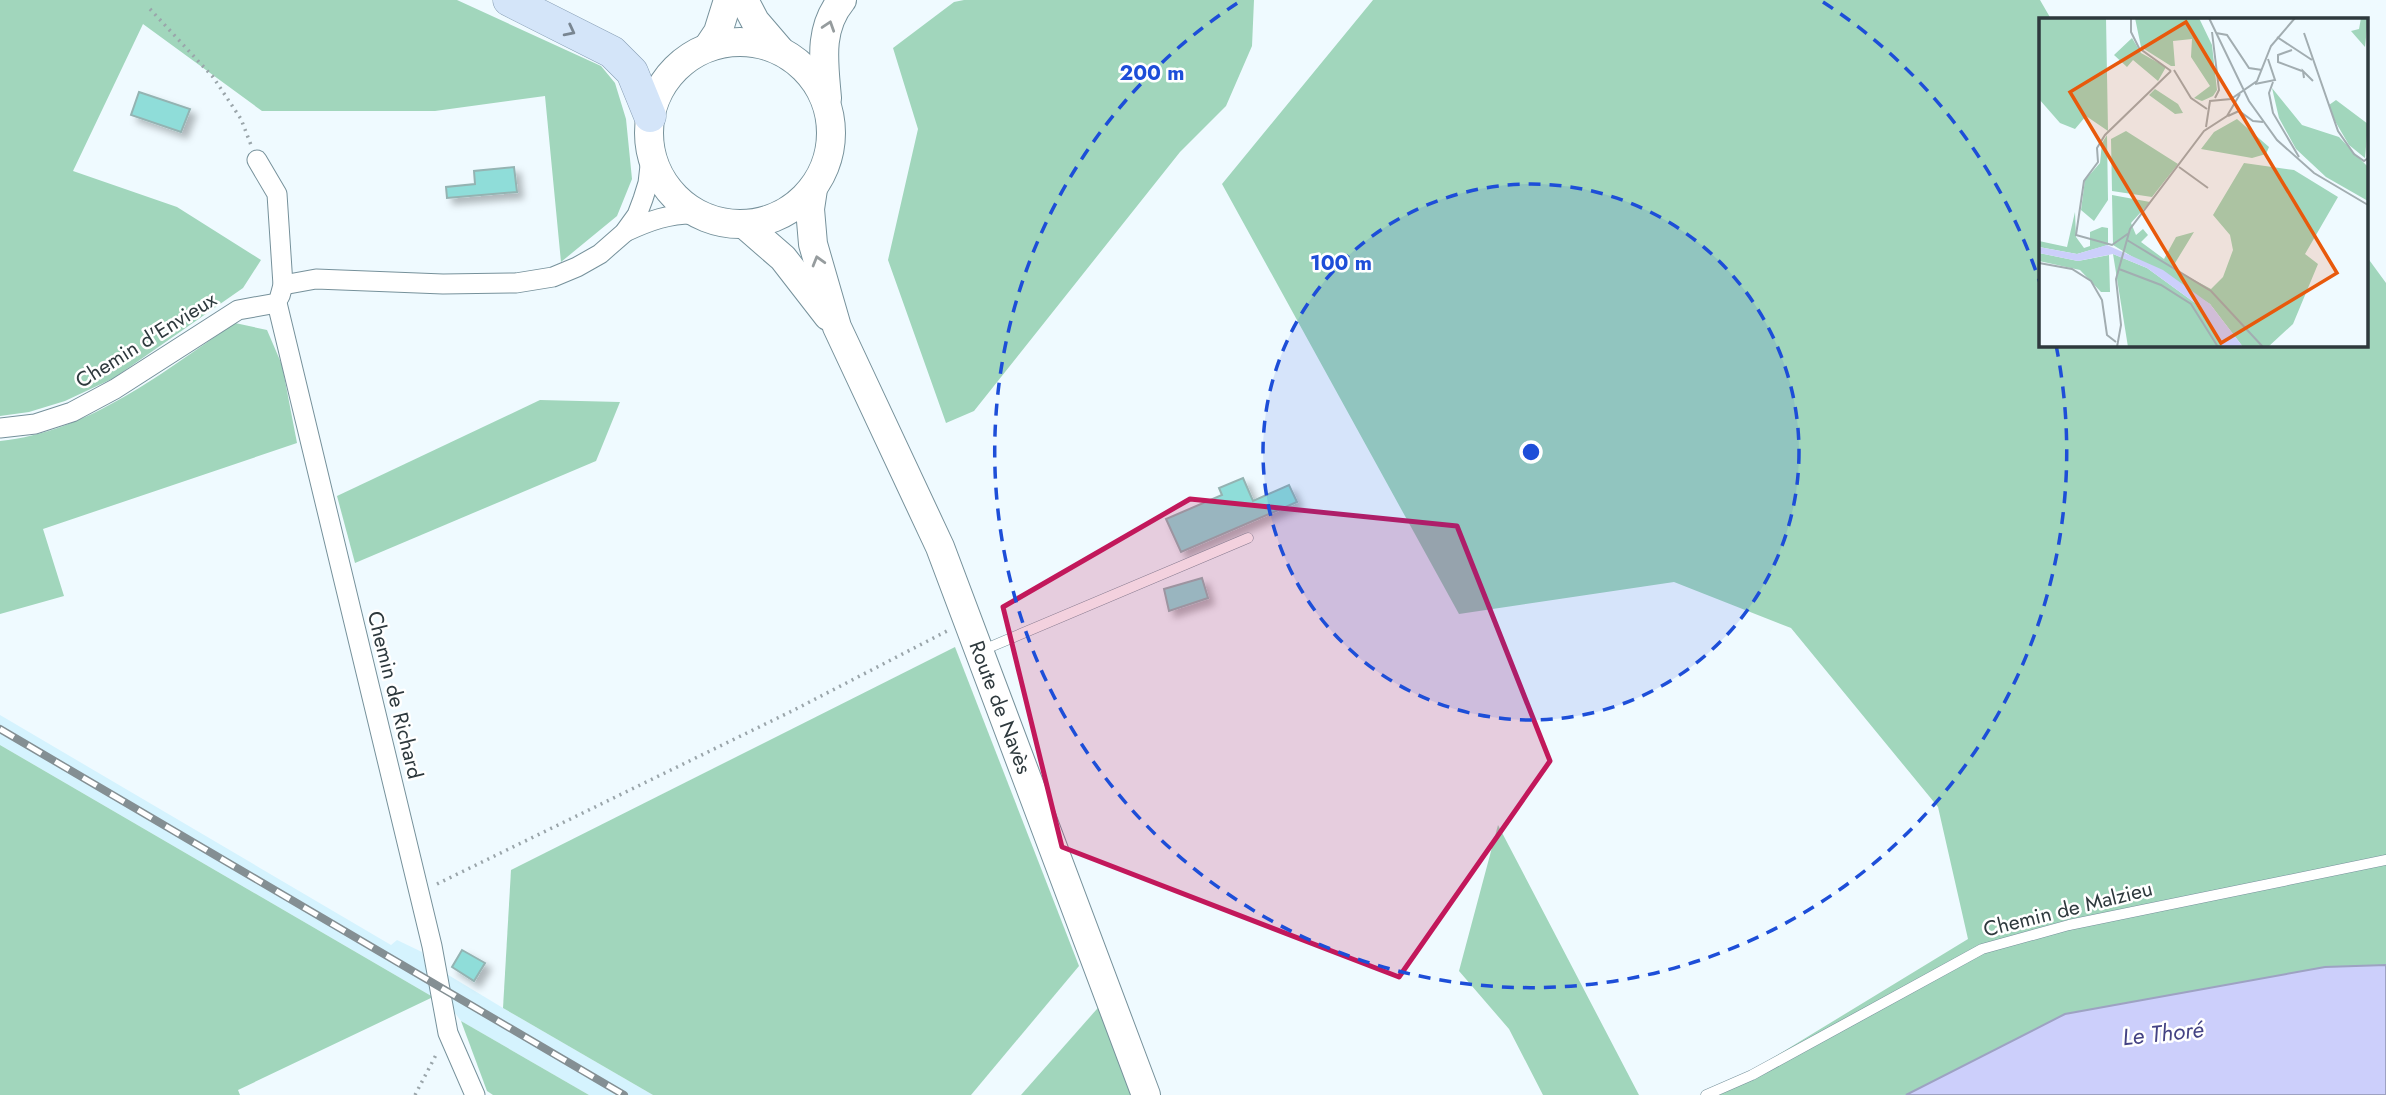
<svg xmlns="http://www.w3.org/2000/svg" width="2386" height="1095" viewBox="0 0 2386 1095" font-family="Jost,sans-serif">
<defs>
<filter id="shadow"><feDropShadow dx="6" dy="6" stdDeviation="3.5" flood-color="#0004"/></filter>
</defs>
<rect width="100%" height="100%" fill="#effaff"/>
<g fill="#d5f3fe">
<path d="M0,715L391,945L397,940L422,952L433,997L0,745Z"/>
<path d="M445,973L503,1008L653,1095H589L461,1021L452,1009Z"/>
</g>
<g fill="#a1d6bc">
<path d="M0,0H457L601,66L615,83L626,119L632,179L617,216L561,262L545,96L435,111H262L143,24L73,171L177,207L261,260L243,288L114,378L65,401L29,412L0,416Z"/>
<path d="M964,0H1254L1252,46L1226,106L1180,152L974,411L946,423L888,260L918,129L893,48L954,2Z"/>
<path d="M1373,0H2040L2051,19H2041V345H2367V257L2386,283V965L2325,967L2065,1014L1906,1095H1712L1968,939L1938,807L1791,628L1674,582L1459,614L1222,184Z"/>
<path d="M235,323L267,330L282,365L297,443L43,529L64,596L0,614V441C89,432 163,372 235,323Z"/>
<path d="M540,400L620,402L596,461L355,563L337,496Z"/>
<path d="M955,647L1079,966L971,1095H653L503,1008L511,870Z"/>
<path d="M0,745L433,997L238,1090L240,1095H0Z"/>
<path d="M1498,825L1639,1095H1543L1509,1029L1459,971Z"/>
<path d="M1104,1001L1133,1095H1021Z"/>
<path d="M461,1021L589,1095H493L487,1091Z"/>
</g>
<path fill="#cccffb" stroke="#9da2c2" stroke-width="2" d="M2386,965V1095H1906L2065,1014L2325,967Z"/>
<g fill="#8fddd9" stroke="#94b3b2" stroke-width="2" filter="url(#shadow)">
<path d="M139,92L190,109L181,132L131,115Z"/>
<path d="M514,167L517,192L447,198L446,187L475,184L474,171Z"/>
<path d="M1243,478L1253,501L1289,485L1297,502L1181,552L1166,519L1222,495L1219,488Z"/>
<path d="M1202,578L1208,598L1169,611L1164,589Z"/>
<path d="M462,950L485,963L474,981L452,967Z"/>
</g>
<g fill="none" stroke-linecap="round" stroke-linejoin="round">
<g stroke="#76919b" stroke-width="11">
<g id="lane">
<path d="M983,650L1248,538"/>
<path d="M1706,1095L1752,1075L1982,949L2069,925L2386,860"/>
</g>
</g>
<g stroke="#76919b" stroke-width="21">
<g id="street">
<path d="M257,160L277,194L283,285L280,296"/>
<path d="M625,232C649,221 670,213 696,214"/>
<path d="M283,285L316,279L443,284L516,283L553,277L577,267L600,254L624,233L637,215L643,199L648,183L651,157"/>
<path d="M277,303L432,946L448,1033L475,1095"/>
<path d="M0,428L35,424L72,412L115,389L238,310L277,303"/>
</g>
</g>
<g stroke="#76919b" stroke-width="30">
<g id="secondary">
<path d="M744,0L755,21L779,49"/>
<circle cx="740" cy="133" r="91"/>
<path d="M708,47L718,32L728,0"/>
<path d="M827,98C824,63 818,29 842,0"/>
<path id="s1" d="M813,189L810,209L813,244L837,327L940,547L1146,1095"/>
<path d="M745,225L783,258L828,316"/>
</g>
</g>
<g stroke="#879eb5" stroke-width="33">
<path id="primary" d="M509,0L612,52L632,72L650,116"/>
</g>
<g stroke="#9aa5aa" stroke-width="3.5" stroke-dasharray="2 5" stroke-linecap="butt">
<path d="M150,9L213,77L241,119L251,145"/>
<path d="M437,884L794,710L947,631"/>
<path d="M415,1095L437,1053"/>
</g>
<use href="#lane" stroke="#fff" stroke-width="10"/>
<use href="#street" stroke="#fff" stroke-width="19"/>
<use href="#secondary" stroke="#fff" stroke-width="28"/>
<use href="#primary" stroke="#d4e5f9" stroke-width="32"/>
<g stroke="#848f93" stroke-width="8">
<path id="rail" d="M0,729L624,1095"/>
</g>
<use href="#rail" stroke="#fff" stroke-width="5" stroke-dasharray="16" stroke-linecap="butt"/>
</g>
<defs><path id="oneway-chevron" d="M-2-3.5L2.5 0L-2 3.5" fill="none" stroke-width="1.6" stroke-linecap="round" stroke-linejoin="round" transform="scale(1.75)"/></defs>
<g stroke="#969c9e">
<use href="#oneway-chevron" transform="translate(829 26) rotate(-72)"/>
<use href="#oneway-chevron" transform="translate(818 261) rotate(-106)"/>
</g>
<use stroke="#798692" href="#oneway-chevron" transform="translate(570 31) rotate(27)"/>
<path fill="#c2185b" fill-opacity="0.2" stroke="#c2185b" stroke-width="5" stroke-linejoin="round" d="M1190,499L1457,526L1550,761L1399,977L1062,847L1003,607Z"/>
<circle cx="1531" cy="452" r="268" fill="#1d4ed8" fill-opacity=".12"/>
<g fill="none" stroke="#1d4ed8" stroke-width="3.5" stroke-dasharray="12 9">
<circle cx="1531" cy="452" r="268"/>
<path d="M1823 2A536 536 0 0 1 2041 286M2056 345A536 536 0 1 1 1239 2"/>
</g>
<g text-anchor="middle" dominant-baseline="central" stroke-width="5" stroke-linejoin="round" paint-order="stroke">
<g font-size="21" fill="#2e393d" stroke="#fff">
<text transform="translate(146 340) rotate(-32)">Chemin d'Envieux</text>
<text transform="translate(395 695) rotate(76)">Chemin de Richard</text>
<text stroke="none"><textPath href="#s1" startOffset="556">Route de Navès</textPath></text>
<text transform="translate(2068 909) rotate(-14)">Chemin de Malzieu</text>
</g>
<g font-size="23" font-style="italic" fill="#444384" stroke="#fff">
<text transform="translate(2163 1033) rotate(-6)">Le Thoré</text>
</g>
</g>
<g transform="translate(2039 18)">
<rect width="329" height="329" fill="#effaff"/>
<path d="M1,0H67L69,113L47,98L36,111L21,105L0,81ZM96,0H160L173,27L178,72L174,78L163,83L155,80L171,68L152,39L153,21L134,23L136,48H132L102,29ZM322,0H329L326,29L312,13L320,11ZM93,20L102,35L127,49L119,63L94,42L88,49L75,37ZM233,70L263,107L300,119L329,149V183L287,159L257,131L240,100ZM116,71L139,86L144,95L136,96L110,77ZM297,82L329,106L326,140L310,127L296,103L290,87ZM198,101L230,129L227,136L213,140L162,131L175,114ZM87,113L139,146L113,179L73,173L72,121ZM68,117L69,182L55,203L42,192L46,162L61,145L63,125ZM205,145L255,152L299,179L266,236L279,246L254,306L229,329H204L171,286L74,227L73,177L111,184L92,205L97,217L104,211L109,217L102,224L125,241L137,219L155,214L133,250L172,271L184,259L194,232L191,217L174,197ZM36,194L37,219L45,230L51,228V214L63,209L69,210V227L38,236L0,229V223L28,229ZM0,235L39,243L70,237L71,274H62L41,252L0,243ZM74,236L108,250L156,285L184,329H89Z" fill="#a1d6bc"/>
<path d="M68,227L124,252L171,286L204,329H184L156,285L108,250L74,236L39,243L0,235V229L38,236Z" fill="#cccffb"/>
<path fill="none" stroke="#a2adb1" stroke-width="2" d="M92,0V14L100,30L132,53M170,0L210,83L238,122L275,155L329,187M173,14L180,72L176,80M177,15L188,17L210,50L223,52M265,15L299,113L315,136L325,143L329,140M238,19L273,42M253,32L239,37V44L263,53M135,52L152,80L168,91M265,60L264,53L274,63M234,64L230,75L234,95L260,139M216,66L236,62L229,41M189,98L200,93L214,103L224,104M167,109L171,83L192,81L218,63L232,28L256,0M140,149L169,170M90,215L73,227L37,217L45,163L59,144L58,130L66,117L132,53M88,222L172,273L224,329M0,245L33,251L52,263L63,282L68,317L77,324M80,251L122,267L152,286L179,329M78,329L82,307L77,261L91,211L165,113L188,98L201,76"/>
<path fill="#e8590c" fill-opacity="0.15" stroke="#e8590c" stroke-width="3.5" d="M147,4L298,255L182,325L31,74Z"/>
<rect width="329" height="329" fill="none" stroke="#2e393d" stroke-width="3.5"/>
</g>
<circle cx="1531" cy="452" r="10" fill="#1d4ed8" stroke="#fff" stroke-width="3.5"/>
<g font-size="21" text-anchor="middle" font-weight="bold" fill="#1d4ed8" stroke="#fff" stroke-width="5" stroke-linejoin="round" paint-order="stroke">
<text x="1152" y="80">200 m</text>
<text x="1341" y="270">100 m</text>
</g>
</svg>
